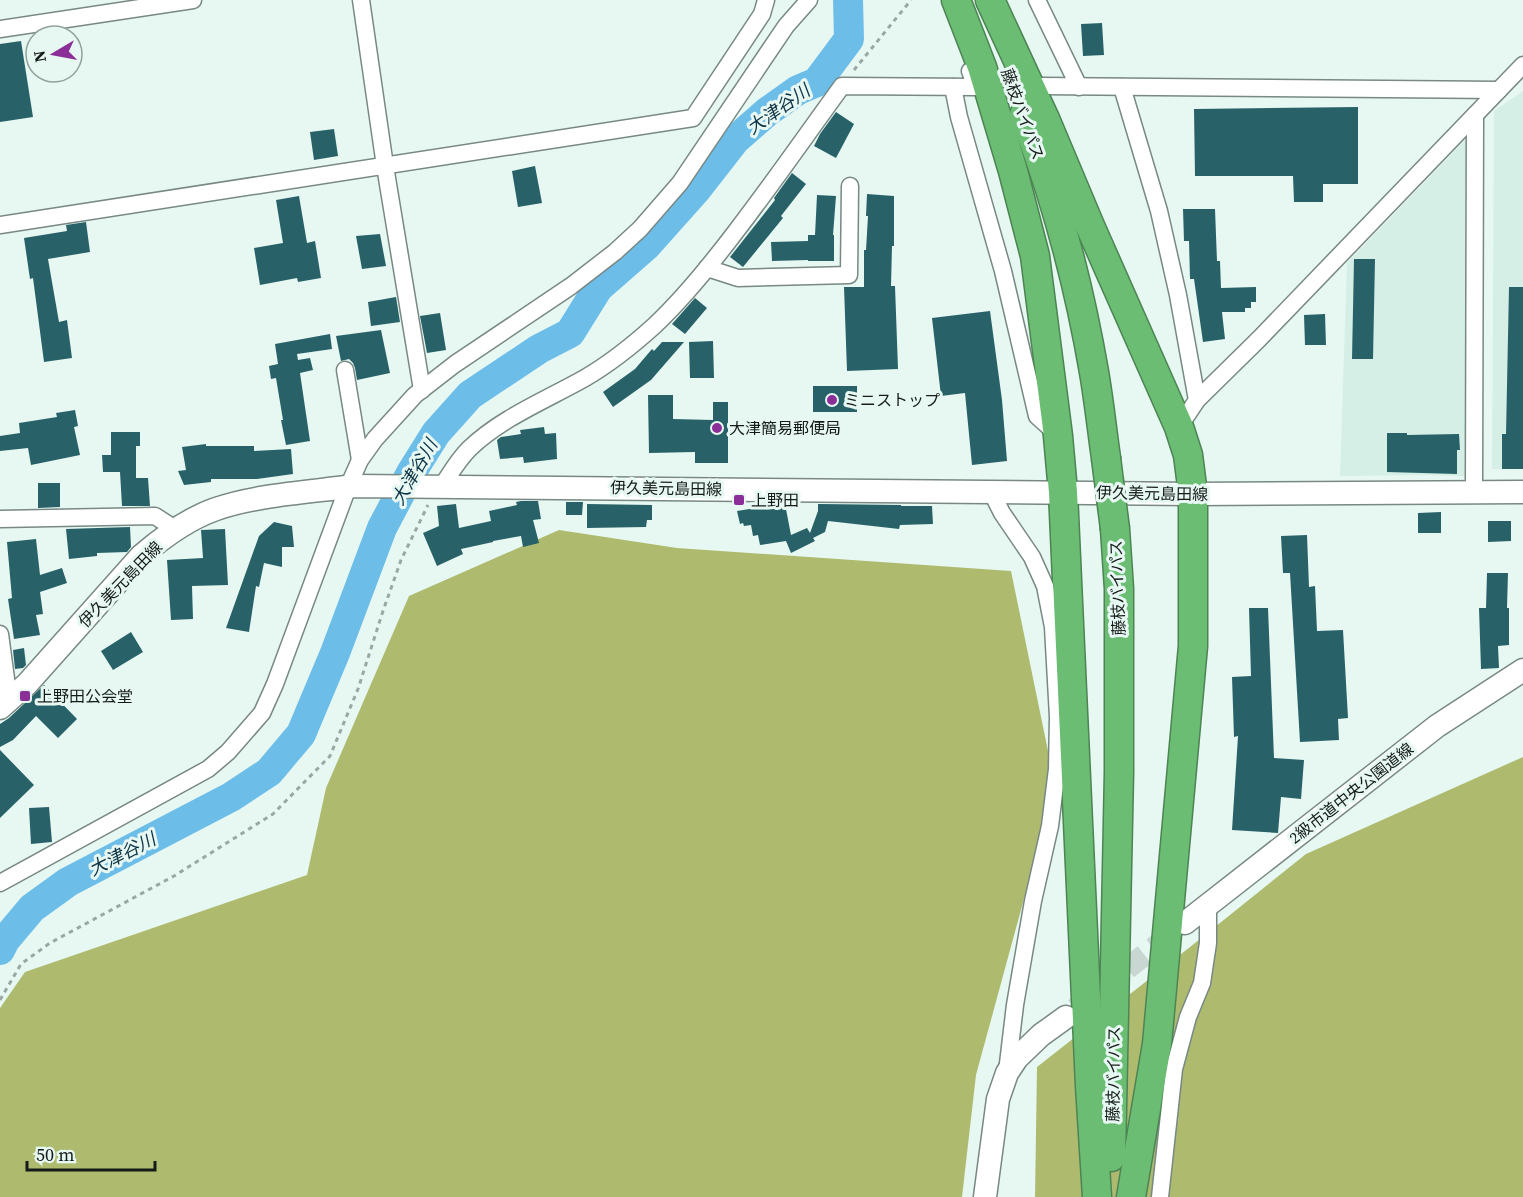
<svg xmlns="http://www.w3.org/2000/svg" width="1523" height="1197" viewBox="0 0 1523 1197" font-family="'Source Serif 4','Noto Sans JP',serif">
<rect width="100%" height="100%" fill="#e7f8f3"/>
<g fill="#d5efe7">
<path d="M1523,91V469H1492L1494,111Z"/>
<path d="M1467,138L1475,477L1434,475L1340,476L1347,263Z"/>
</g>
<g fill="#aebb6f">
<path d="M559,530L677,548L1011,571L1055,785L976,1075L962,1197H0V1008L25,972L307,875L326,788L409,596Z"/>
<path d="M1523,757V1197H1035L1037,1067L1190,947L1306,854Z"/>
</g>
<g fill="none" stroke-linecap="round" stroke-linejoin="round">
<path stroke="#6dbde9" stroke-width="30" d="M0,950L5,940L32,908L68,882L231,797L269,772L301,734L335,653L382,528L411,473L436,433L470,395L539,349L570,333L598,288L646,246L696,190L735,140L767,112L798,90L817,82L849,39L848,0"/>
</g>
<g fill="#286268">
<path d="M1102,23L1104,55L1083,56L1081,24Z"/>
<path d="M21,41L33,117L0,122V44Z"/>
<path d="M1358,107V184H1323V202H1294L1293,176H1195L1194,109Z"/>
<path d="M836,112L854,124L836,158L814,146L820,134Z"/>
<path d="M334,129L338,156L314,160L310,132Z"/>
<path d="M535,166L542,203L518,207L512,171Z"/>
<path d="M792,173L806,184L781,216L783,218L743,267L730,257L775,200L774,198Z"/>
<path d="M867,194L894,196V246H892L891,286H895L898,369L847,371L844,287H864V250H866L868,216H866Z"/>
<path d="M817,195L836,196L833,235H834V261H808V260L772,261L771,242L808,241V235H815Z"/>
<path d="M299,196L307,243L315,241L321,278L298,282L297,278L260,285L254,248L283,243L276,200Z"/>
<path d="M1183,209H1215L1217,261H1220L1221,288L1256,287V302H1251V308H1245V312H1222L1225,339L1203,342L1194,279H1190L1189,241H1184Z"/>
<path d="M86,222L90,252L48,259L59,322L67,320L72,358L44,362L33,278L30,279L24,238L67,231L66,225Z"/>
<path d="M380,234L386,266L362,269L356,236Z"/>
<path d="M1354,259H1375L1373,359H1352Z"/>
<path d="M1509,287H1523V469H1502V434H1506Z"/>
<path d="M396,297L400,322L371,326L368,302Z"/>
<path d="M695,298L707,308L685,334L672,324Z"/>
<path d="M990,311L1002,400L1007,461L972,465L965,393L941,396L932,318Z"/>
<path d="M440,313L446,350L427,353L420,316Z"/>
<path d="M1325,314L1326,345H1305L1304,315Z"/>
<path d="M381,330L390,373L357,380L355,368L353,363L349,359L341,361L336,336Z"/>
<path d="M330,334L332,349L297,354L298,360L310,358L313,370L300,373L310,441L286,445L281,420H283L276,378L271,379L269,366L278,364L275,344Z"/>
<path d="M713,341L714,378H690L689,342Z"/>
<path d="M662,342H684L651,380L613,407L603,392L635,369L652,349L654,351Z"/>
<rect x="813" y="386" width="44" height="26"/>
<path d="M648,395H673V419L713,420V402H728V463H695V452L649,453Z"/>
<path d="M75,410L78,426L74,427L80,455L31,465L28,448L0,451V436L20,433L19,423L57,417L56,413Z"/>
<path d="M544,427L545,434L556,433L557,459L524,463L523,457L500,459L497,440L501,437L521,434L520,430Z"/>
<path d="M111,432H140V446H136V478H148L150,506H122L120,472H103L102,455H111Z"/>
<path d="M1387,433H1407V435L1459,434L1460,450H1457V474L1387,472Z"/>
<path d="M206,444V446H254V451L291,449L293,474L257,479H211V482L184,485L178,471L186,470L182,447Z"/>
<path d="M38,483H60V507L38,508Z"/>
<path d="M521,501H538L541,519L533,520L539,543L523,547L521,536L493,541V542L461,549L463,554L437,566L423,533L439,526L437,506L456,504L459,528L491,521L489,511L517,505L516,502Z"/>
<path d="M566,502H583L582,515H566Z"/>
<path d="M587,504L652,505V520H647L646,527L587,528Z"/>
<path d="M781,504H785L791,535L807,528L810,533L818,511V504H821L901,505V506H932L933,524L900,525L899,529L828,521L825,532L813,538L815,541L791,553L786,541L760,545L758,535L753,536L751,525L744,526L743,523L740,524L737,511Z"/>
<path d="M1441,512V533H1418V513Z"/>
<path d="M1488,521H1511V541L1488,542Z"/>
<path d="M274,522L292,526L294,547H282V567L264,563L259,587L256,586L249,632L226,628L259,536Z"/>
<path d="M130,527L131,547L127,552L97,553V556L69,559L66,529Z"/>
<path d="M225,529L228,585L192,586L193,619L171,620L167,560L203,558L201,530Z"/>
<path d="M1307,535L1309,587L1315,586L1317,631L1343,630L1348,718L1338,719L1339,740L1300,742L1290,573H1283L1281,536Z"/>
<path d="M36,539L40,575L62,568L67,583L40,592L43,614L36,615L40,635L14,639L8,599L12,598L7,542Z"/>
<path d="M1487,573H1508L1507,608H1509V645L1498,646L1499,668L1481,669L1479,608H1486Z"/>
<path d="M1249,608H1268L1274,758L1304,760L1301,799L1281,797L1278,833L1232,830L1238,736L1234,737L1232,677L1251,676Z"/>
<path d="M131,632L143,652L113,670L101,651Z"/>
<path d="M24,648L26,665L23,668L15,669L13,650Z"/>
<path d="M44,685L77,719L58,738L36,716L13,740L0,747V724L9,718Z"/>
<path d="M0,750L34,785L0,818Z"/>
<path d="M49,807L52,842L31,844L29,808Z"/>
</g>
<g fill="none" stroke-linecap="round" stroke-linejoin="round">
<path stroke="#c8d7d2" stroke-width="16" stroke-dasharray="16 8" stroke-linecap="butt" d="M982,86H1037"/>
<path stroke="#c8d7d2" stroke-width="22" stroke-dasharray="22 11" stroke-linecap="butt" d="M1075,1009L1174,932"/>
<g stroke="#788883" stroke-width="19">
<g id="street">
<path d="M361,0L385,166L422,390"/>
<path d="M1037,0L1079,87"/>
<path d="M0,29L193,0"/>
<path d="M1041,86L1499,90"/>
<path d="M953,87L959,117L1003,271L1037,416L1058,435"/>
<path d="M1122,87L1159,211L1178,295L1197,400"/>
<path d="M0,225L693,118L762,14L766,0"/>
<path d="M707,268L738,278L849,275L850,186"/>
<path d="M345,370L360,460"/>
<path d="M1179,427L1197,400L1259,339L1523,65"/>
<path d="M442,486C450,474 458,460 469,449C501,418 546,400 585,378C609,364 633,345 654,326C685,297 712,263 737,230C773,183 807,134 842,86L976,87L970,71"/>
<path d="M991,491L1002,513L1032,557L1045,586L1053,627L1058,717L1057,769L1050,826L1033,901L1015,1005L1007,1072"/>
<path d="M1474,492L1475,115"/>
<path d="M0,519L155,516L175,529"/>
<path d="M0,634L9,701"/>
<path d="M0,883L208,769L228,752L262,713L275,684L348,487L360,460L375,439L415,395L455,364L571,286L615,252L640,229L680,183L786,26L809,0"/>
<path d="M1160,1197L1174,1069L1188,1017L1202,983L1208,943V906"/>
</g>
</g>
<g stroke="#788883" stroke-width="25">
<g id="secondary">
<path d="M0,708L27,684L141,556C163,537 187,519 216,509C256,495 310,492 354,486L1193,494L1523,492"/>
<path d="M1185,923L1437,726L1523,670"/>
<path d="M985,1197L998,1099L1007,1073L1017,1058L1041,1035L1066,1017"/>
</g>
</g>
<g stroke="#4d8454" stroke-width="31">
<g id="highway">
<path d="M956,0L982,67L1013,171L1035,256L1058,436L1063,492L1090,1086L1097,1197"/>
<path d="M990,0L1045,119L1090,226L1179,427L1188,455L1193,494V646L1157,1044L1131,1197"/>
<path d="M1024,115C1056,198 1079,285 1094,372C1099,401 1102,430 1106,458"/>
<path d="M1111,1157L1119,772V589L1115,529"/>
</g>
</g>
<g stroke="#9aa7a3" stroke-width="3" stroke-dasharray="4.5 4.5" stroke-linecap="butt">
<path d="M854,70L911,0"/>
<path d="M0,1000L21,964L50,943L174,876L273,814L330,756L358,689L383,611L401,560L428,505"/>
</g>
<use href="#street" stroke="#fff" stroke-width="16"/>
<use href="#secondary" stroke="#fff" stroke-width="22"/>
<use href="#highway" stroke="#6bbd73" stroke-width="28"/>
<g stroke="#4d8454" stroke-width="31" stroke-linecap="butt">
<path id="highway-bridge" d="M1106,458L1115,529"/>
</g>
<use href="#highway-bridge" stroke="#6bbd73" stroke-width="28"/>
</g>
<g fill="#8b2e98" stroke="#e7f8f3" stroke-width="2">
<circle cx="832" cy="400" r="6"/>
<circle cx="717" cy="428" r="6"/>
<rect x="733" y="494" width="12" height="12" rx="3"/>
<rect x="19" y="690" width="12" height="12" rx="3"/>
</g>
<g text-anchor="middle" dominant-baseline="central" stroke-width="6" stroke-linejoin="round" paint-order="stroke">
<g font-size="16" fill="#151b19" stroke="#e7f8f3">
<text transform="translate(1023 114) rotate(70)">藤枝バイパス</text>
<text transform="translate(666 488) rotate(1)">伊久美元島田線</text>
<text transform="translate(1152 493) rotate(1)">伊久美元島田線</text>
<text transform="translate(120 584) rotate(-46)">伊久美元島田線</text>
<text transform="translate(1117 588) rotate(-92)">藤枝バイパス</text>
<text transform="translate(1351 793) rotate(-38)">2級市道中央公園道線</text>
<text transform="translate(1113 1074) rotate(-89)">藤枝バイパス</text>
</g>
<g font-size="16" fill="#151b19" stroke="#e7f8f3" text-anchor="start">
<text x="844" y="400">ミニストップ</text>
<text x="729" y="428">大津簡易郵便局</text>
<text x="751" y="500">上野田</text>
<text x="37" y="696">上野田公会堂</text>
</g>
<g font-size="18" font-style="italic" fill="#0e3345" stroke="#e7f8f3">
<text transform="translate(778 109) rotate(-35)">大津谷川</text>
<text transform="translate(414 472) rotate(-60)">大津谷川</text>
<text transform="translate(122 854) rotate(-27)">大津谷川</text>
</g>
</g>
<g transform="translate(54 54) rotate(260)"><circle r="28" fill="#e7f8f3" stroke="#93a09c" stroke-width="1.5"/>
<path d="M0-4.5L10 22L0 15L-10 22Z" fill="#8b2e98"/>
<text y="-9" font-size="16" font-weight="bold" text-anchor="middle" fill="#151b19">N</text>
</g>
<path d="M27 1161v9h128v-9" fill="none" stroke="#151b19" stroke-width="3"/>
<text x="36" y="1161" font-size="18" fill="#151b19" stroke="#e7f8f3" stroke-width="4.5" paint-order="stroke">50 m</text>
</svg>
